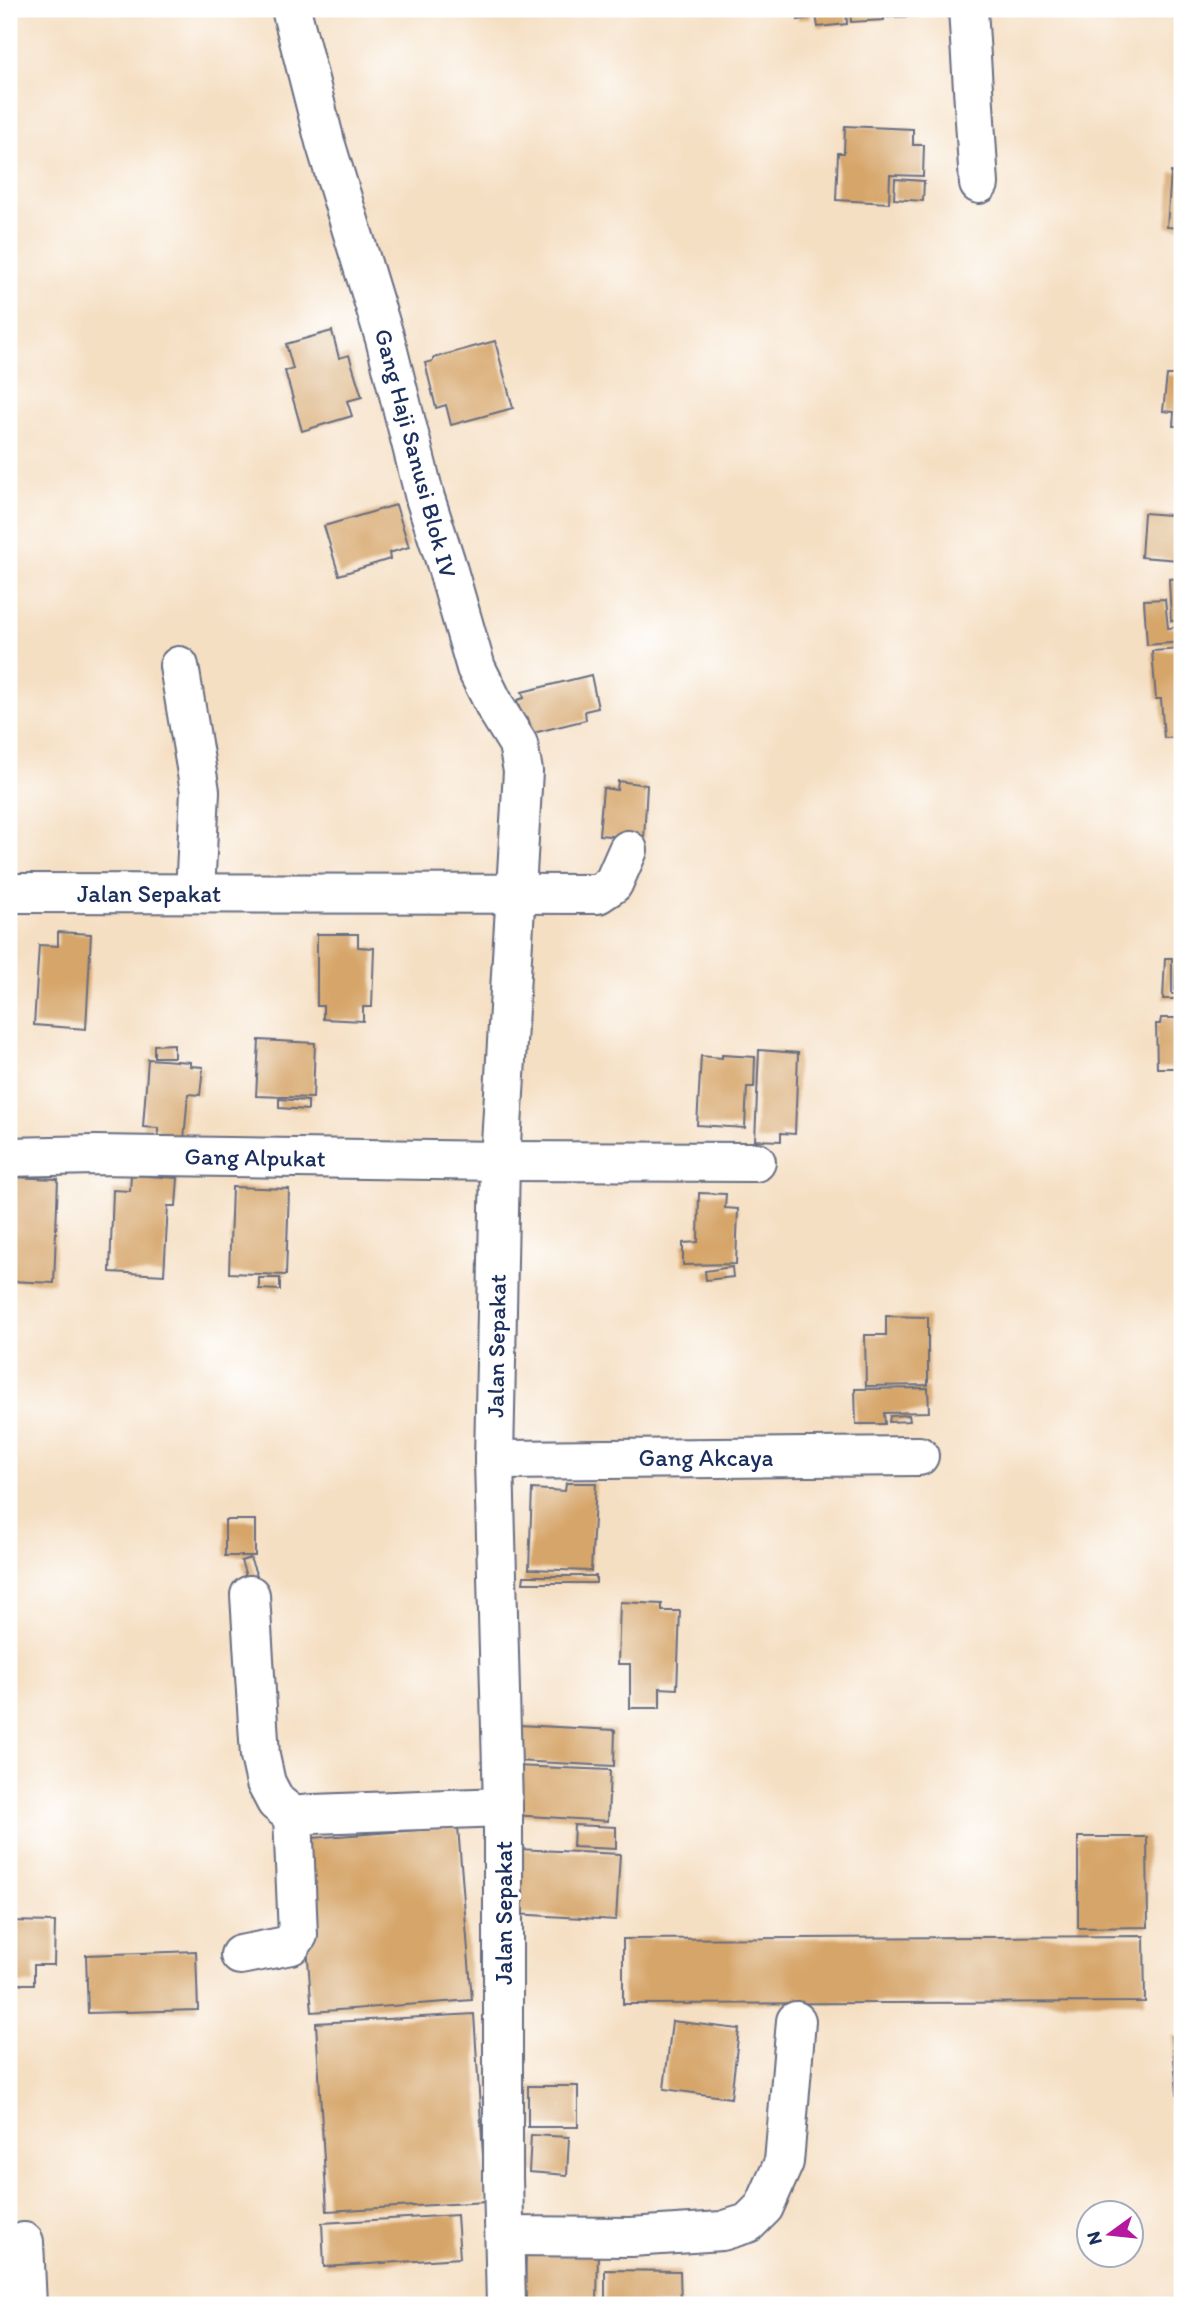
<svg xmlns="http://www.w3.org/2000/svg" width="1191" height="2314" viewBox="0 0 1191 2314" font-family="Itim,sans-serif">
<rect width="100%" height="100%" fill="#fff"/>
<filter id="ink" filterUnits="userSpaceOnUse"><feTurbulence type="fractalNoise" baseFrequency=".0143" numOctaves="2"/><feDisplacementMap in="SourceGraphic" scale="14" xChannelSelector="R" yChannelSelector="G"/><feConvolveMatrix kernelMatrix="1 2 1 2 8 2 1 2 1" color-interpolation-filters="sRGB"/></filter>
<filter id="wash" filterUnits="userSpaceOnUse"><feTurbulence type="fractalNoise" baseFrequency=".00686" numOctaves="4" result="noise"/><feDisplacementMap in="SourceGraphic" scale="28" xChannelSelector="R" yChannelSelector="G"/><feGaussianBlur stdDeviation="1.57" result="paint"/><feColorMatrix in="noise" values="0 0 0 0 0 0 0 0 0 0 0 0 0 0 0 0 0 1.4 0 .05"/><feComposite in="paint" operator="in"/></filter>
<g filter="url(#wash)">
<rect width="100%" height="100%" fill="#f5dfc3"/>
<g id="blocks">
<g fill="#d6a569">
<path d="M797,9H810L811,18L798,20Z"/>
<path d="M815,9H846L847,24L818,27Z"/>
<path d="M850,9H921V16L884,17V20L851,22Z"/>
<path d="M845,126L913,129V145H924L923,176L890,175L889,203L836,200L838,153H844Z"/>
<path d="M1171,172L1182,173V228L1167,227Z"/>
<path d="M895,179L924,181L923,201L894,199Z"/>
<path d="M332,331L339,358L349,355L362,397L347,401L352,416L302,431L285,371L293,369L286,344Z"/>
<path d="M495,341L513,408L451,425L446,405L436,408L425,363L433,361V358Z"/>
<path d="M1177,372H1182V426H1173L1174,412L1163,411L1167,375H1177Z"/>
<path d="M1180,458L1182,459V506H1177Z"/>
<path d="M396,505L409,547L389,553L390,559L339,575L324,526Z"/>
<path d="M1144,513L1182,516V569L1178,568L1179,560L1141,557Z"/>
<path d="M1182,578V621H1171L1169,579Z"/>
<path d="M1165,599L1168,628L1182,627V642L1147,645L1144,600Z"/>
<path d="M1182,649V737L1164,738L1161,699H1156L1152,651Z"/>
<path d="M591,675L598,708L585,711L586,720L533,733L528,718L522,719L517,700L524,698L522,692Z"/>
<path d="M618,781L647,785L644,839L599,835L603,788L617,790Z"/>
<path d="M58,932L91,934L86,1029L34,1025L39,945L58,946Z"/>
<path d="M1177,932H1182V990H1175Z"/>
<path d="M317,934H358V947L374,948L372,1007H363V1021L323,1019V1006H317Z"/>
<path d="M1165,958H1172V994H1182V999H1163Z"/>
<path d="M1161,1018H1182V1068H1157L1156,1024H1160Z"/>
<path d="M259,1040L315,1043L313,1098L256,1096Z"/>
<path d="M174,1044V1057H154V1045Z"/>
<path d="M759,1050L798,1053L795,1134L781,1133V1141L755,1140Z"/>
<path d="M722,1055L755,1057L754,1087H747L745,1128L697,1125L701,1056L722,1058Z"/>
<path d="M148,1059L190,1062V1066L203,1067L200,1095L188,1094L184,1140L158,1138V1128L143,1127Z"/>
<path d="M279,1099L308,1101V1110L279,1108Z"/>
<path d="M131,1175L178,1178L176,1206H168L164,1275L110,1272L113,1190L130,1191Z"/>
<path d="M9,1177L58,1179L54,1283L9,1281Z"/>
<path d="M232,1187L289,1189L286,1275L229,1273Z"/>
<path d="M699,1193L726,1194L725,1208L738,1209L736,1264L683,1265V1243L698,1242Z"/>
<path d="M732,1267L733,1277L706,1280L705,1271Z"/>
<path d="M259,1278H280V1290L259,1289Z"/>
<path d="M886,1316L928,1317V1385L866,1386L865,1335H886Z"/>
<path d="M928,1388L929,1412L884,1413L885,1424H856L855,1389Z"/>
<path d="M909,1415L910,1421L889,1422L890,1416Z"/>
<path d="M566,1483H596L591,1571L529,1569L532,1489L565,1491Z"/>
<rect x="225" y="1520" width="30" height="36"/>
<path d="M250,1558L260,1584L250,1588L241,1561Z"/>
<path d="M524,1576H596V1583H523Z"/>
<path d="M620,1602L662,1604V1611H680L677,1689L660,1688V1708H630V1664H618Z"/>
<path d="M518,1725L615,1730L614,1766L516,1761Z"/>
<path d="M514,1766L610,1770L608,1821L513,1815Z"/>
<path d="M574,1825L616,1827V1849L573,1847Z"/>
<path d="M458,1827L472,2000L312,2012L299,1839Z"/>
<path d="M1078,1837H1147L1148,1927L1078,1928Z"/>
<path d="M517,1849L620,1854L616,1920L514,1914Z"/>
<path d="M9,1921L55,1922L54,1965H34V1984H9Z"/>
<path d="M1144,1936L1145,2002L623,2004V1939Z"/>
<path d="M196,1951L198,2010L88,2013L86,1955Z"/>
<path d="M474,2014L486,2202L327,2211L316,2023Z"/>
<path d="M672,2021L739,2029L731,2098L664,2089Z"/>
<path d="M1182,2035V2115H1179L1172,2036Z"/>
<rect x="528" y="2086" width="50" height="41"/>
<path d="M531,2135L569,2137L567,2175L529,2172Z"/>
<path d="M457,2215L460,2258L324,2267L322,2223Z"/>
<path d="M526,2248L598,2250L597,2305H525Z"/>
<path d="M605,2270L680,2271L681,2305H605Z"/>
</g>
</g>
</g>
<g filter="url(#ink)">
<use href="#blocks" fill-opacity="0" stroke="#676d81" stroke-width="2"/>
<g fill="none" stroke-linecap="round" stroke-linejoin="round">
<g stroke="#676d81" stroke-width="42">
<g id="minor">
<path d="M291,9L325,142L385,339L425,498L445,560L476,668L497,710L518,744L523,771L500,1161L494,1460L503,1807V2178L506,2305"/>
<path d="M968,9L979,184"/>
<path d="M179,666L200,791L195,893"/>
<path d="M9,893L598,894L613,884L628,850"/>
<path d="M9,1157L95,1155L500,1161L756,1162"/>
<path d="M494,1460L919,1456"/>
<path d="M250,1595L260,1756L266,1783L276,1802L293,1816"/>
<path d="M240,1955L291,1945L298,1935L293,1816L313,1814L503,1807"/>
<path d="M505,2236L631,2237L722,2231L748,2223L764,2207L784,2162L796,2021"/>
<path d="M24,2242L27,2305"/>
</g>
</g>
<use href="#minor" stroke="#fff" stroke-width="38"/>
</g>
</g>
<g text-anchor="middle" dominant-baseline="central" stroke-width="7" stroke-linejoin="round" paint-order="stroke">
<g font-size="24" fill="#1b2f5e" stroke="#fff">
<text transform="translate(416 453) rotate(75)">Gang Haji Sanusi Blok IV</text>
<text x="149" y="893">Jalan Sepakat</text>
<text transform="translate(255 1157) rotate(1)">Gang Alpukat</text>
<text transform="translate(496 1346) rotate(-89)">Jalan Sepakat</text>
<text x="706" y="1457">Gang Akcaya</text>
<text transform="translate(503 1913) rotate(-90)">Jalan Sepakat</text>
</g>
</g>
<rect width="1191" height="2314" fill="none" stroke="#fff" stroke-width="35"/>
<g transform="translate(1110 2234) rotate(255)"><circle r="33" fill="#ffffff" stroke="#a4acbf" stroke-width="2"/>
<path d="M0-5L12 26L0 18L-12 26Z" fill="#b5179e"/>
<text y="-10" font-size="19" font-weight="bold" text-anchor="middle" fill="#1b2f5e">N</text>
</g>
</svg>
